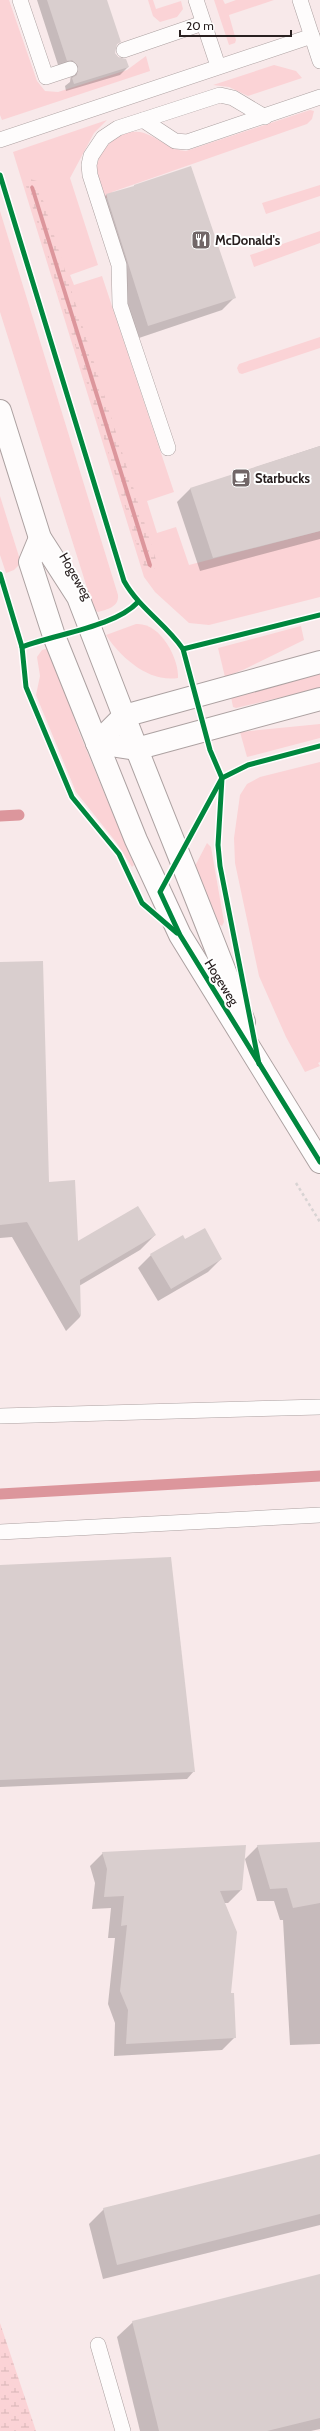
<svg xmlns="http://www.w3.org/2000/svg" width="320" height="2431" viewBox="0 0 320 2431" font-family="Cabin,sans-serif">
<defs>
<pattern id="wetland-marsh" width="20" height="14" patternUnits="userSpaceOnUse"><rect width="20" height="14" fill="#fbd3d6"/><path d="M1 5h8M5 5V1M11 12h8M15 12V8" fill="none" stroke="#d7b5b7"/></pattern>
</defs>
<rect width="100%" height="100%" fill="#f8e9ea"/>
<g fill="#fbd3d6">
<path d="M0,0H9L37,81L45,91L58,92L127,70L146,56L150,71L2,120L0,115Z"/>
<path d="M148,0H153L156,9L181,1L183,9L177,17L160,22L153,16Z"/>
<path d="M214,0H223L225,4L236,0H274L229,15L236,40L235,43L229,45Z"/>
<path d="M274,65L296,71L302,78L248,96L229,87L213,85Z"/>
<path d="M310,110L314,111L312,119L307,124L112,192V196L106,198C103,189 97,178 97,168C97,148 124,126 144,133C159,138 170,150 186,151Z"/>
<path d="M107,120L94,133L70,178L98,265L70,275L74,285L102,276L174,492L147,501L157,533L176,527L189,565L320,531V597L209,625L189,623L155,592L144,577L13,152Z"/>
<path d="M320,185V196L266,214L262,203Z"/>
<path d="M0,211L118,595C119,607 108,609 98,612L94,610L0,312Z"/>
<path d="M320,231V243L254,267L250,255Z"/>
<path d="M320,337V348L242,374L239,373L237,368L239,364Z"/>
<path d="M0,496L21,563L14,570L6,573L0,555Z"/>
<path d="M136,624C160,622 179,658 178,678C149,683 120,657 106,635Z"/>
<path d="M301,626L304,640L245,669L225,677L218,648Z"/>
<path d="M49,648L79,732L134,865L132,867L116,842L76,792L36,695L40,676L37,657L42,650Z"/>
<path d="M320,672V688L236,708L233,707L231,697Z"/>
<path d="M320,724V738L247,757L240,732Z"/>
<path d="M320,762V1062L318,1063L320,1066L305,1072L286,1037L259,976L235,863L234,838L240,795L247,784L260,777Z"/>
<path d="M207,843L211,847L224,922L222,926L219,924L195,866Z"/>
</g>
<g fill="url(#wetland-marsh)" fill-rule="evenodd">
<path d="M30,179L37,181L157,563L154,569L148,570L143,565L26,186ZM33,185L152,565L150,568L30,187Z"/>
<path d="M0,2323L36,2431H0Z"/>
</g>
<path fill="#dc969c" d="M32,185L34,187L152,565L151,568L148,566L30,187Z"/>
<g fill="#0003">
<path d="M37,0H106L120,41L116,45L114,53L128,67L120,75L66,91L65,86L70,82L71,74L59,68Z"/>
<path d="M132,188L235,297L222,310L136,339L93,208L106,195Z"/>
<path d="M320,446V539L200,571L177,502L190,489Z"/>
<path d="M0,963L48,1183L77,1243L155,1235L140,1250L79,1286L80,1317L66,1331L12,1237L0,1238Z"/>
<path d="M184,1240L221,1259L208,1272L158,1301L138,1268L151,1255Z"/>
<path d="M0,1566L194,1771L187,1779L0,1787Z"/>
<path d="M320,1843V2044L290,2045L283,1920H280L274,1901H257L245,1859L258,1846Z"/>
<path d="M103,1853L241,1890L228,1903H224L230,1995L235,2037L222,2050L114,2056L115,2023L108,2004L115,1938H108L111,1908L92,1909L95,1883L90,1866Z"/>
<path d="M320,2155V2225L103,2279L89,2224L104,2209Z"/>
<path d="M320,2275V2429L311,2431H140L117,2337L133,2322Z"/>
</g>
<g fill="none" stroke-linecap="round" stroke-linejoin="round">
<g stroke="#dc969c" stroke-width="11">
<path d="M0,816L19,815"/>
<path d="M0,1494L320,1476"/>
</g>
</g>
<g fill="#d9cece">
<path d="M47,0H107L121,42L117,44L115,53L118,57L126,59L129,67L74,84L72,78L77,75L78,66L72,60L67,61Z"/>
<path d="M191,166L236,298L148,326L106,194L134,186V185Z"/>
<path d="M320,446V531L213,558L190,488Z"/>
<path d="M43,961L49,1182L75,1180L78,1241L138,1206L156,1235L80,1280L81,1317L27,1222L0,1225V962Z"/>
<path d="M205,1228L222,1259L171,1289L150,1254L183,1235L185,1239Z"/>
<path d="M171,1557L195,1772L0,1780V1565Z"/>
<path d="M320,1842V1903L293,1908L287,1888L270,1889L257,1845Z"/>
<path d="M246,1845L242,1890L220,1891L237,1932L231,1993H234L236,2038L126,2044L128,2010L120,1991L127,1925L121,1926L124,1896L104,1897L107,1869L102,1852Z"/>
<path d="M320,2154V2214L117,2265L103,2208Z"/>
<path d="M320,2274V2418L267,2431H159L132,2321Z"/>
</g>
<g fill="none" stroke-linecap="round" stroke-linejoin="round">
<g stroke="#aca1a1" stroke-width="16">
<g id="service">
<path d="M20,0L46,77L70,69"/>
<path d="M196,0L218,66"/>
<path d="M300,0L320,61"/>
<path d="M124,50L203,23"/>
<path d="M143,120L220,95L233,98L265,117"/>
<path d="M0,140L312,36"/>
<path d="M168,448L120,305L119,265L90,175L89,165L91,156L103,138L118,128L143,120L175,141L187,142L320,97"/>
<path d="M0,1416L320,1407"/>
<path d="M0,1532L320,1515"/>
<path d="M98,2345L123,2431"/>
</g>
</g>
<g stroke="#aca1a1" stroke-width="24">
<g id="minor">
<path d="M124,716C163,818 206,919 244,1022"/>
<path d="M97,743L136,840L180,935L320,1162"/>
</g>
</g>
<g stroke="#aca1a1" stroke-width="24">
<g id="tertiary">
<path d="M0,411L40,538L78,597L124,716"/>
<path d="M40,538L30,562L54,636L97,743L136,749L320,699"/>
<path d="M97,743L124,716L320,662"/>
</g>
</g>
<path stroke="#d8d3d3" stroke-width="2.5" stroke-dasharray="3 3" stroke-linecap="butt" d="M296,1183L320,1222"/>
<use href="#service" stroke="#fefcfc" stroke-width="15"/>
<use href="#minor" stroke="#fefcfc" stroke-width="22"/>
<use href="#tertiary" stroke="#fefcfc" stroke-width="22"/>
<g stroke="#fff" stroke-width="8">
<g id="cycleway">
<path d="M0,175L124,581C139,608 166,624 183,649L210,750L222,778L218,845L220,866L259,1064"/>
<path d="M0,574L22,647L26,687L72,797L119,854L142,903L177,933"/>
<path d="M22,647C55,634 115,627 138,602"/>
<path d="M183,649L320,615"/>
<path d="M320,746L248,765L222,778L160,892L180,935L320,1162"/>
</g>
</g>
<use href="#cycleway" stroke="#00873e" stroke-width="5"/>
</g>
<defs>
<g id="restaurant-square" transform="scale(1)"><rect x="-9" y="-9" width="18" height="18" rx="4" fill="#716667" stroke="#fff"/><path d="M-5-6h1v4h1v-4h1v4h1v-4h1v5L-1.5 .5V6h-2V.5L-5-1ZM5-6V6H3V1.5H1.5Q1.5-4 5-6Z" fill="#fff"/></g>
<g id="cafe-square" transform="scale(1)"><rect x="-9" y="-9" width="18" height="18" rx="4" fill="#716667" stroke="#fff"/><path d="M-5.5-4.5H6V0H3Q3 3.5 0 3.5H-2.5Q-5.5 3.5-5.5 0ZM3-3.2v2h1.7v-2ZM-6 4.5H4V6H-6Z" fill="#fff"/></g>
</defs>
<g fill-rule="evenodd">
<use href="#restaurant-square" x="201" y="240"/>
<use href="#cafe-square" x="241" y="478"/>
</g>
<g text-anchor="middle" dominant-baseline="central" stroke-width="4" stroke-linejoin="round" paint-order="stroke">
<g font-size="13" font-weight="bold" fill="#292020" stroke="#fff" text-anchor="start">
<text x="215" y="240">McDonald's</text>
<text x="255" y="478">Starbucks</text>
</g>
<g font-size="13" fill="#292020" stroke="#fff">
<text transform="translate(76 576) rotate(60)">Hogeweg</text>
<text transform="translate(222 982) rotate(58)">Hogeweg</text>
</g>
</g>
<path d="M180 30v6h111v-6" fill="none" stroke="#292020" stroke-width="2"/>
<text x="186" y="30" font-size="12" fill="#292020" stroke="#ffffff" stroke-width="3" paint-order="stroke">20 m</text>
</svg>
